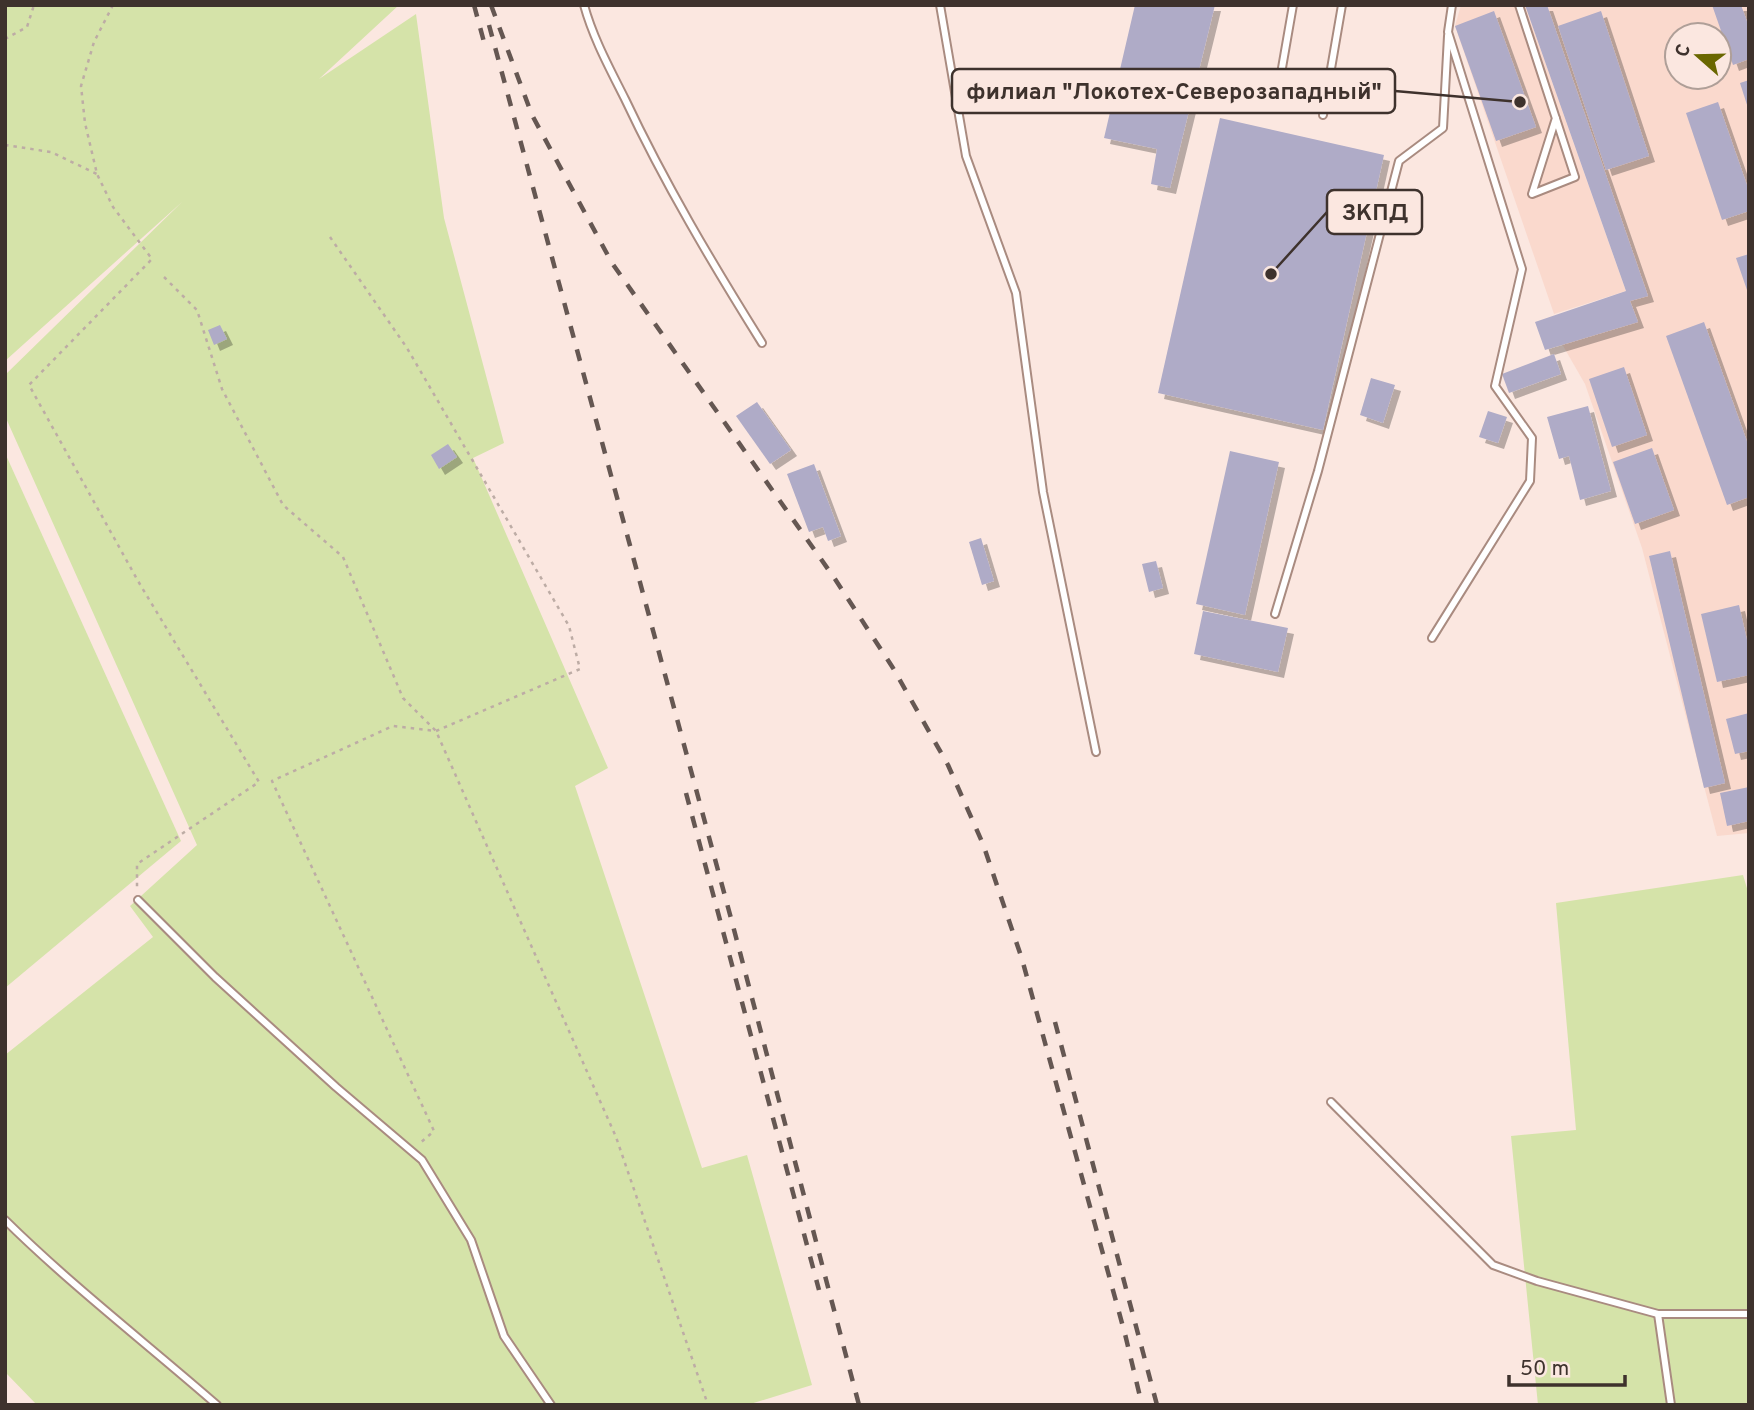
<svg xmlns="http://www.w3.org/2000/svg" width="1754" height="1410" viewBox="0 0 1754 1410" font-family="Overpass,sans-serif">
<defs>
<filter id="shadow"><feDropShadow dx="6" dy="6" stdDeviation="0" flood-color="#0004"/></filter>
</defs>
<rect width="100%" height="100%" fill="#fbe7e0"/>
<g fill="#fad9cd" fill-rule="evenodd">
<path d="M1461,5H1525L1626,291L1554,314L1455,26Z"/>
<path d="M1547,5H1749V833L1717,836L1642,548L1585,384L1562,344L1630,301ZM1677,35H1719V77H1677Z"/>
</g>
<g fill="#d5e3a9">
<path d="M5,5H399L319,79L416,14L444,218L504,443L473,458L608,768L575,786L702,1168L747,1155L812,1385L747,1405H37L5,1372V1055L153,937L130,906L197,845L5,416V375L182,202L5,361Z"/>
<path d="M5,453L181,841L5,988Z"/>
<path d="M1743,875L1749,895V1405H1538L1511,1136L1576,1130L1556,903Z"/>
</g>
<g fill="#afabc7" filter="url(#shadow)">
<path d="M1135,5H1215L1170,188L1151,184L1157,149L1104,138Z"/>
<path d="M1525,5H1547L1648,296L1630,301L1638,322L1545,350L1535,322L1626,291Z"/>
<path d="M1712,5H1741L1749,27V59L1733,65Z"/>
<path d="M1494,11L1536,127L1496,141L1455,26Z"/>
<path d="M1601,11L1649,156L1606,170L1558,26Z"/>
<path d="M1749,80V108H1748L1740,83Z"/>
<path d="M1718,102L1749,191V211L1722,220L1686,113Z"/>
<path d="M1220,118L1384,155L1323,430L1158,393Z"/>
<path d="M1749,254V293H1748L1736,258Z"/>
<path d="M1704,322L1749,447V497L1727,505L1666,336Z"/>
<path d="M220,325L227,339L214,345L208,330Z"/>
<path d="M1554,354L1561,374L1509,393L1502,374Z"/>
<path d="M1624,367L1647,435L1612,447L1589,379Z"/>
<path d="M1371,378L1395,385L1383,423L1360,415Z"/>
<path d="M757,402L791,450L770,464L736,416Z"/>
<path d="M1588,406L1611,491L1580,500L1569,456L1559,459L1547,417Z"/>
<path d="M1488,411L1507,417L1498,443L1479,437Z"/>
<path d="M448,444L457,457L439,469L431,455Z"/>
<path d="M1652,448L1674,510L1635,524L1613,462Z"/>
<path d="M1230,451L1279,462L1245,615L1196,604Z"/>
<path d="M814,464L841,536L828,541L823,527L809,532L787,474Z"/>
<path d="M981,538L994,581L982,585L969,542Z"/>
<path d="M1670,551L1725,783L1704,788L1649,556Z"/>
<path d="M1156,561L1163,588L1149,592L1142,564Z"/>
<path d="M1739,605L1749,649V675L1717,682L1701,614Z"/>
<path d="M1203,611L1288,628L1278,672L1194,654Z"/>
<path d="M1749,713V751L1735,754L1726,719Z"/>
<path d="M1749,787V821L1727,826L1720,793Z"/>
</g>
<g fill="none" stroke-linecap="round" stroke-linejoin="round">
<g stroke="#a98b80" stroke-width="10">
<g id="lane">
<path d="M584,5C593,38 610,69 625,99C665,184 712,263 762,343"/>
<path d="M940,5L966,156L1016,293L1043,492L1096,752"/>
<path d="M1519,5L1575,177L1532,194L1556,118"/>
<path d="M1275,108L1293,5"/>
<path d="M1323,115L1342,5"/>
<path d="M1275,614L1318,471L1399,161L1443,128L1448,36"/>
<path d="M1432,638L1530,481L1532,438L1495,386L1522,269L1448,32L1452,5"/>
<path d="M138,900L215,977L336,1087L422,1160L471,1240L504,1336L551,1405"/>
<path d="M1331,1102L1493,1265L1537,1281L1658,1314"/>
<path d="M5,1220C72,1286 146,1343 217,1405"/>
<path d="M1671,1405L1658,1314H1749"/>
</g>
</g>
<g stroke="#bdaca5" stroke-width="2.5" stroke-dasharray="3.5 5" stroke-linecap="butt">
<path d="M113,5L94,42L81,86L85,123L97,174L113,207L152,259L29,385L138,581L259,782L137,864V889"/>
<path d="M5,39L27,27L34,5"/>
<path d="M5,145L51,152L97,174"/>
<path d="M330,237L407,348L569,626L580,669L436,731L393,726L272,781L434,1131L419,1144"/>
<path d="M164,277L197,310L222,389L283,505L343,557L403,698L436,731L616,1137L708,1405"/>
</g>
<use href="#lane" stroke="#fff" stroke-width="6"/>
<g stroke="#655752" stroke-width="4.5" stroke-dasharray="12 12" stroke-linecap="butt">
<path d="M474,5L484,42"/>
<path d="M491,5L532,115L612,263L835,579L893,668L948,765L983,844L1022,959L1125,1334L1142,1405"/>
<path d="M489,25L732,922L859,1405"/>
<path d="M686,793L819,1290"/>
<path d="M1055,1022L1157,1405"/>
</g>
</g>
<path fill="none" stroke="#3e322d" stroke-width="2.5" d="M1520 102L1395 91M1271 274L1327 212"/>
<g fill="#3e322d" stroke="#fbe7e0" stroke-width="2.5">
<circle cx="1520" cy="102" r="7"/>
<circle cx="1271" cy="274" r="7"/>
</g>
<g fill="#fbe7e0" stroke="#3e322d" stroke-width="2.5">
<rect x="952" y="69" width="443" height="44" rx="7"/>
<rect x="1327" y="190" width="95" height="44" rx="7"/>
</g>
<g font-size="23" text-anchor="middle" font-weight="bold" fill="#3e322d">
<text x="1174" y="99">филиал "Локотех-Северозападный"</text>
<text x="1375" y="220">ЗКПД</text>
</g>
<rect width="1754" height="1410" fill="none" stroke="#3e322d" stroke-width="14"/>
<g transform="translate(1698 56) rotate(290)"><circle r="33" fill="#fbe7e0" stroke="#af9f98" stroke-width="2"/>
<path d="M0-5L12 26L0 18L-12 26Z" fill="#6a6700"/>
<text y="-10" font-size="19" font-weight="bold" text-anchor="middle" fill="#3e322d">С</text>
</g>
<path d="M1509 1375v10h116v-10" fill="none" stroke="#3e322d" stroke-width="3.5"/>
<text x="1520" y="1375" font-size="21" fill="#3e322d" stroke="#fbe7e0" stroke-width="5" paint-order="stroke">50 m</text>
</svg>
